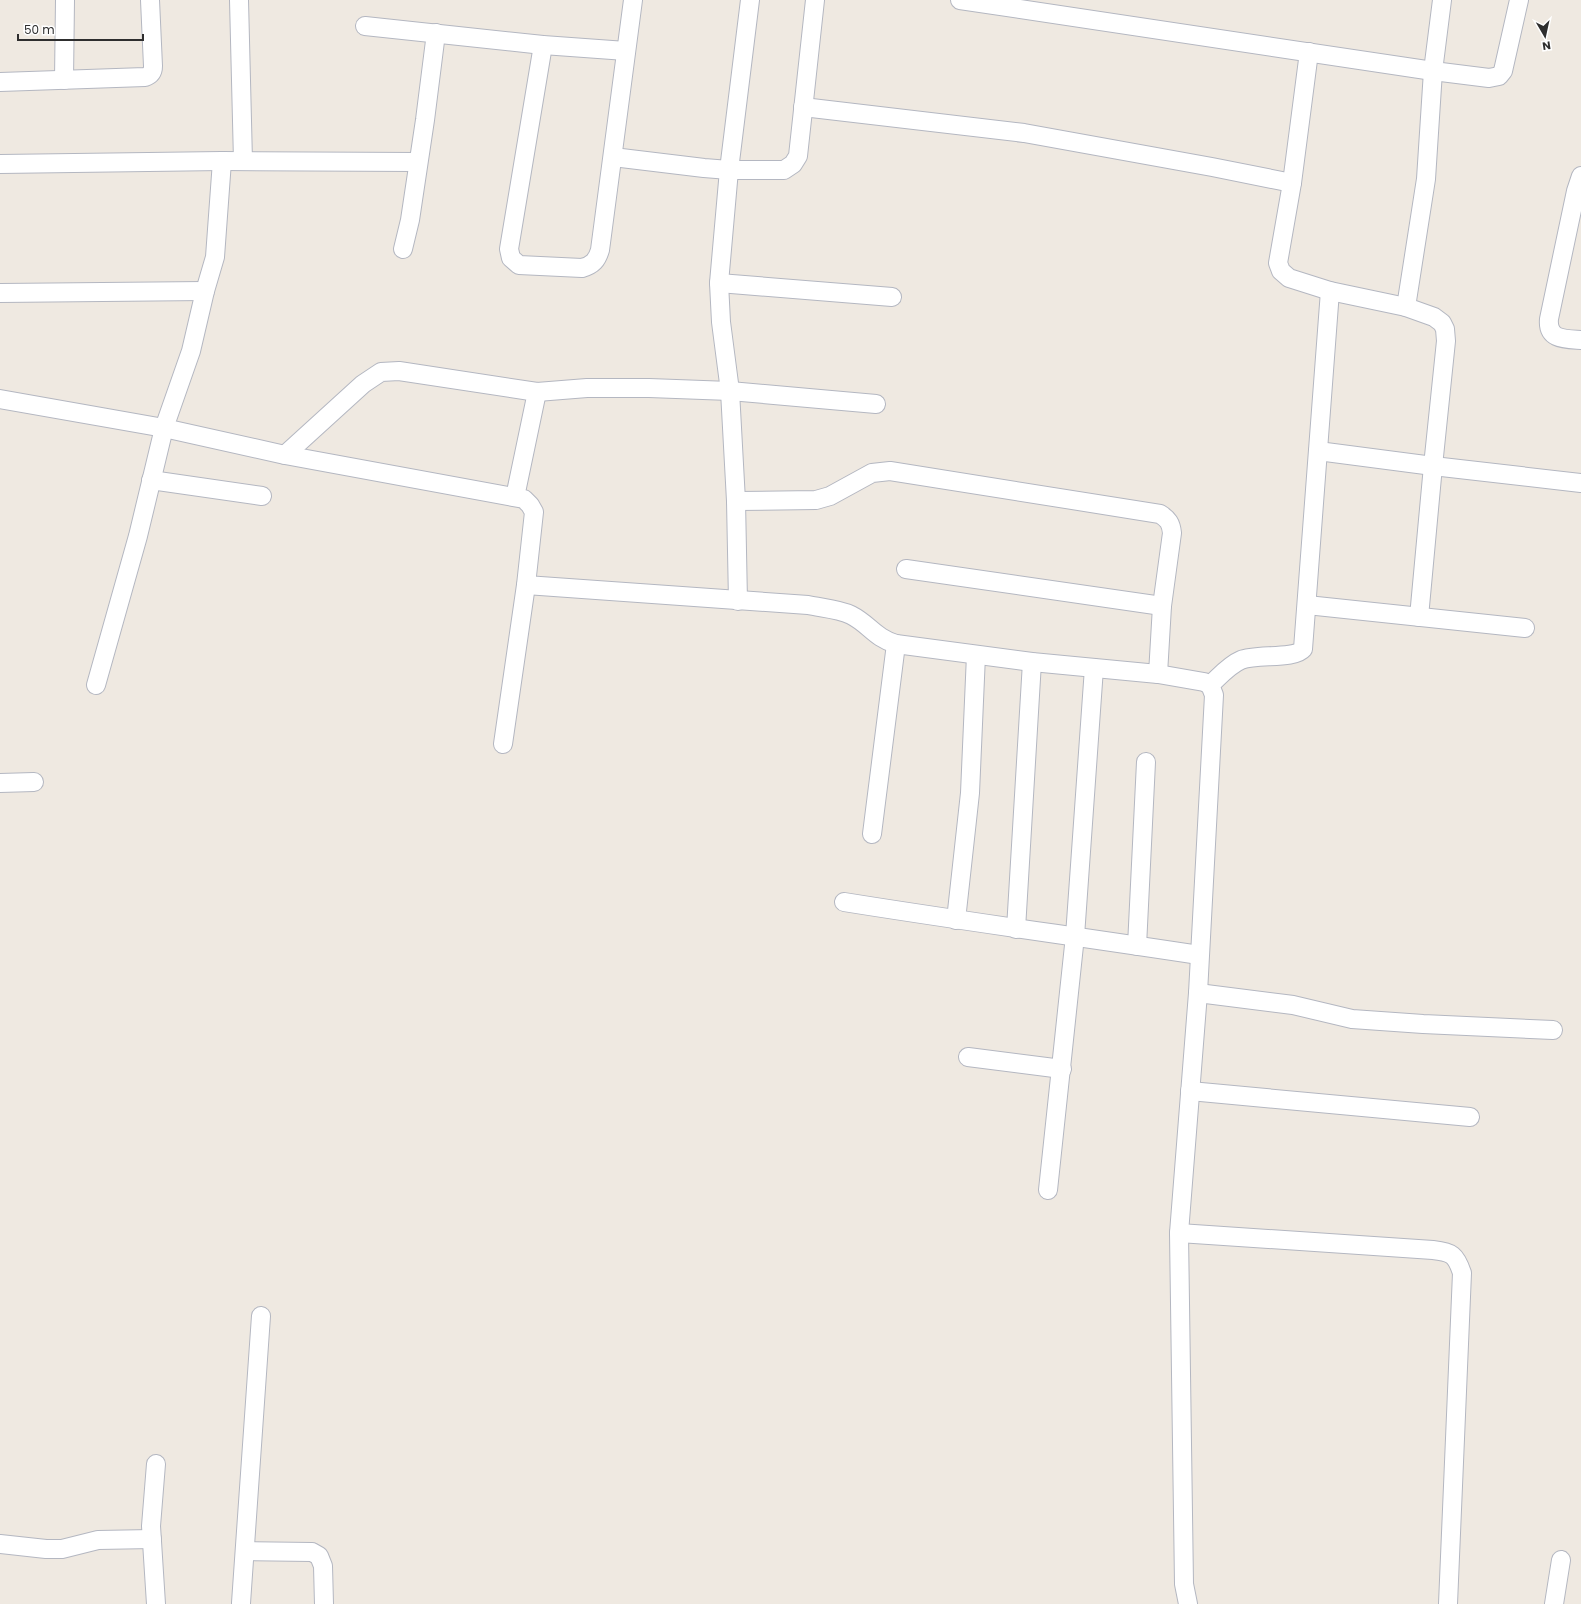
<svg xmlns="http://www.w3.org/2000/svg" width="1581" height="1604" viewBox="0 0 1581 1604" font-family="Poppins,sans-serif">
<rect width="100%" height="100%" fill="#efe9e1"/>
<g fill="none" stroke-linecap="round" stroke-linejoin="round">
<g stroke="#b4b7c1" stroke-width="20">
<g id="minor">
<path d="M239,0L243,161"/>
<path d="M960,0L1433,71L1489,78L1499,76L1503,71L1519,0"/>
<path d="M365,26L543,45L626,51"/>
<path d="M543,45L509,249L511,258L519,265L582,268C593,265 597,260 600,250L633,0"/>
<path d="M1309,52L1292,183L1278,263L1281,271L1289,278L1330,291L1406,307L1434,317L1442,323L1445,329L1446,341L1433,466L1419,617"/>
<path d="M64,80L65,0"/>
<path d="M0,82L145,77C151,75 153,72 153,66L150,0"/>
<path d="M803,107L1024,133L1212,167L1292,183"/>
<path d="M613,157L704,168L729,170H784L793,164L798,156L815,0"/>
<path d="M0,164L222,161L418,162"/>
<path d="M1581,176L1576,191L1549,319C1547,340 1565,339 1581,340"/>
<path d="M403,249L410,220L425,120L436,33"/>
<path d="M719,283L892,297"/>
<path d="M0,293L205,291"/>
<path d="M1406,307L1426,179L1433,71L1442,0"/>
<path d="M0,399L164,428L285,455L524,499L530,505L534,512L526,585L808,605C822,608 839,609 851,615C869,624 875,638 896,644L1032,662L1158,674L1204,682L1210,685L1214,695L1198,993L1179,1233L1184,1584L1188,1604"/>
<path d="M1318,451L1433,466L1581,483"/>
<path d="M285,455L363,384L381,372L399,371L537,392L587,388H649L730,391L876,404"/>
<path d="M151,480L262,496"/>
<path d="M515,497L537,392"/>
<path d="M736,501L816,500L830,496L872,473L890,471L1160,514C1168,519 1171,523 1172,533L1162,606L1158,674"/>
<path d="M906,569L1162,606"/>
<path d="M738,601L736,501L730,391L721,322L719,283L729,170L750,0"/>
<path d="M1307,605L1525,628"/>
<path d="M96,685L138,536L164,428L191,351L205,291L215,257L222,161"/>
<path d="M1210,685C1219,677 1229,665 1241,660C1256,654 1295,659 1303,649L1330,291"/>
<path d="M503,744L526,585"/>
<path d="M0,783L34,782"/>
<path d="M872,834L896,644"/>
<path d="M844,902C962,921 1081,937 1199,955"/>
<path d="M956,920L970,793L976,655"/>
<path d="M1016,929L1032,662"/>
<path d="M1137,946L1146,762"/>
<path d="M1198,993L1293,1005L1352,1019L1423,1024L1553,1030"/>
<path d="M968,1057L1062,1069"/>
<path d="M1190,1091L1470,1117"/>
<path d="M1048,1190L1075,936L1094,668"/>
<path d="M1179,1233L1433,1250C1452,1252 1456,1255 1462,1273L1448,1604"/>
<path d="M156,1464L151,1526L156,1604"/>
<path d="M0,1544L46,1549H62L98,1540L152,1539"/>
<path d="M245,1551L312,1552L319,1556L323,1566L324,1604"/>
<path d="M241,1603L261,1316"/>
<path d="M1554,1604L1561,1560"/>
</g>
</g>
<use href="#minor" stroke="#fff" stroke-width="18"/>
</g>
<g transform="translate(1545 36) rotate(171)" stroke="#ffffff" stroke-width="3" paint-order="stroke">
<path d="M0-3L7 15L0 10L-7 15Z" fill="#2e2e2e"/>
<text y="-6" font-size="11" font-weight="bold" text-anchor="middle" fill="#2e2e2e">N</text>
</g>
<path d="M18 34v6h125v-6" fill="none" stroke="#2e2e2e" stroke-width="2"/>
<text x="24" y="34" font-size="12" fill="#2e2e2e" stroke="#ffffff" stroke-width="3" paint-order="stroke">50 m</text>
</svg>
